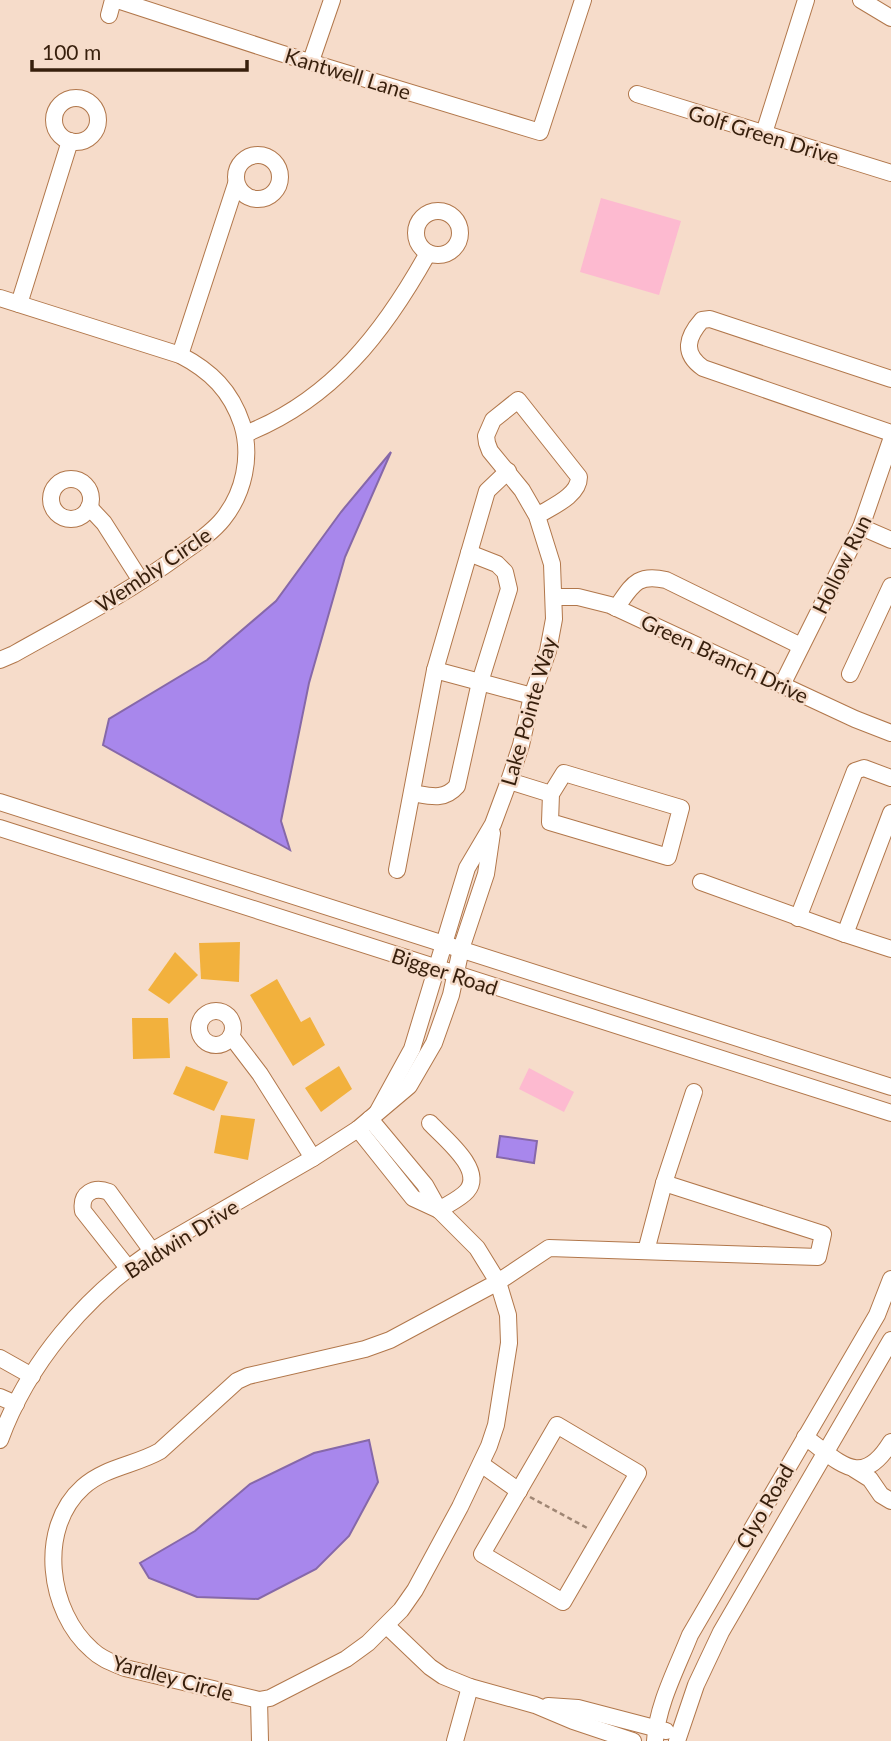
<svg xmlns="http://www.w3.org/2000/svg" width="891" height="1741" viewBox="0 0 891 1741" font-family="Lato,sans-serif">
<rect width="100%" height="100%" fill="#f6dcca"/>
<g fill="#fdbad0">
<path d="M601,198L681,221L659,295L580,272Z"/>
<path d="M529,1068L574,1092L564,1112L519,1089Z"/>
</g>
<g fill="#a887ec" stroke="#8668a9" stroke-width="2">
<path d="M391,452L345,557L309,683L281,821L290,850L103,745L109,719L207,660L276,601L341,512Z"/>
<path d="M500,1136L537,1141L534,1163L497,1157Z"/>
<path d="M369,1440L378,1482L349,1536L316,1569L258,1599L197,1597L149,1578L140,1563L195,1531L250,1484L314,1453Z"/>
</g>
<g fill="#f2b13d">
<path d="M240,942L239,982L201,979L199,943Z"/>
<path d="M175,952L198,975L169,1004L148,990Z"/>
<path d="M277,979L301,1022L310,1017L325,1045L293,1066L250,995Z"/>
<path d="M132,1018H168L170,1058L133,1059Z"/>
<path d="M186,1066L228,1082L214,1111L173,1094Z"/>
<path d="M339,1066L352,1089L321,1112L305,1088Z"/>
<path d="M221,1115L255,1119L248,1160L214,1153Z"/>
</g>
<g fill="none" stroke-linecap="round" stroke-linejoin="round">
<g stroke="#b1774b" stroke-width="18">
<g id="minor">
<path d="M117,0L280,53L540,132L583,0"/>
<path d="M861,0L891,18"/>
<path d="M109,15L113,0"/>
<path d="M311,61L332,0"/>
<path d="M637,94L891,173"/>
<circle cx="76" cy="120" r="22"/>
<path d="M764,133L806,0"/>
<circle cx="258" cy="177" r="22"/>
<circle cx="438" cy="233" r="22"/>
<path d="M0,298L180,355C211,371 231,391 242,424C252,456 244,493 223,519C211,534 193,545 178,556C126,594 69,623 14,654L0,660"/>
<path d="M19,304L70,141"/>
<path d="M180,355L236,184"/>
<path d="M891,379L710,319L702,320C687,337 682,353 703,368L891,433"/>
<path d="M245,434C332,400 384,332 428,253"/>
<circle cx="71" cy="499" r="20"/>
<path d="M89,507L104,523L141,581"/>
<path d="M861,527L891,540"/>
<path d="M555,597H578L610,605L855,719L891,733"/>
<path d="M616,608C632,586 636,573 666,580L801,646"/>
<path d="M435,670L532,696"/>
<path d="M850,674L891,586"/>
<path d="M782,685L861,527L891,440"/>
<path d="M509,781L551,794L564,773L681,808L668,857L550,822L551,794"/>
<path d="M412,793C430,796 444,801 457,786L480,682L509,589L505,572L497,564L469,553"/>
<path d="M0,802L891,1087"/>
<path d="M0,828L891,1113"/>
<path d="M397,870L435,670L487,491L508,471"/>
<path d="M701,882L845,934L891,949"/>
<path d="M798,918L855,771L864,768L891,778"/>
<path d="M845,934L891,813"/>
<circle cx="216" cy="1028" r="17"/>
<path d="M231,1036L260,1074L313,1158"/>
<path d="M378,1111L412,1049L467,868L493,824L509,781L521,745L532,696L548,651L554,619L552,564L537,516L522,490L490,451L487,443L486,436L493,420L518,400L579,477C579,496 551,507 537,516"/>
<path d="M370,1119L425,1185L439,1210L477,1248L498,1282L508,1315L509,1343L496,1425L489,1446L460,1507L415,1590L401,1610L368,1643L346,1659L270,1698L259,1700L125,1668C113,1663 101,1659 92,1650C48,1612 37,1528 83,1487C105,1467 136,1465 160,1451L237,1381L248,1376L365,1349L390,1340L498,1282L549,1248L818,1257L823,1234L664,1183"/>
<path d="M430,1123C444,1138 485,1170 467,1191C460,1199 448,1204 439,1210"/>
<path d="M358,1129L413,1198L439,1210"/>
<path d="M646,1251L664,1183L694,1092"/>
<path d="M128,1268L83,1211C80,1193 94,1186 109,1192L152,1251"/>
<path d="M0,1358L32,1376"/>
<path d="M0,1397L16,1404"/>
<path d="M557,1425L638,1473L563,1602L482,1554Z"/>
<path d="M805,1437C839,1461 861,1491 891,1442"/>
<path d="M0,1440C28,1363 85,1297 152,1251L313,1158L358,1129L409,1086L434,1043L451,995L461,949L486,874L492,833"/>
<path d="M481,1464L519,1491"/>
<path d="M854,1469L870,1479L881,1495L891,1501"/>
<path d="M387,1626L430,1667L443,1676L470,1687L535,1705L573,1721L633,1741"/>
<path d="M259,1700L260,1741"/>
<path d="M548,1706L578,1708L666,1731"/>
<path d="M455,1741L470,1687"/>
<path d="M655,1741C657,1705 677,1668 690,1635L877,1315L891,1279"/>
<path d="M677,1741L696,1685L721,1632L891,1340"/>
</g>
</g>
<path stroke="#9f8674" stroke-width="2.5" stroke-dasharray="5 3.5" stroke-linecap="butt" d="M530,1497L589,1529"/>
<use href="#minor" stroke="#fff" stroke-width="16"/>
</g>
<g text-anchor="middle" dominant-baseline="central" stroke-width="5" stroke-linejoin="round" paint-order="stroke">
<g font-size="21" fill="#371f0c" stroke="#f6dcca">
<text transform="translate(348 73) rotate(17)">Kantwell Lane</text>
<text transform="translate(764 134) rotate(17)">Golf Green Drive</text>
<text transform="translate(841 564) rotate(-64)">Hollow Run</text>
<text transform="translate(153 569) rotate(-34)">Wembly Circle</text>
<text transform="translate(725 658) rotate(25)">Green Branch Drive</text>
<text transform="translate(528 711) rotate(-74)">Lake Pointe Way</text>
<text transform="translate(445 971) rotate(18)">Bigger Road</text>
<text transform="translate(181 1238) rotate(-32)">Baldwin Drive</text>
<text transform="translate(764 1506) rotate(-60)">Clyo Road</text>
<text transform="translate(173 1677) rotate(15)">Yardley Circle</text>
</g>
</g>
<path d="M32 60v10h215v-10" fill="none" stroke="#371f0c" stroke-width="3.5"/>
<text x="42" y="60" font-size="21" fill="#371f0c" stroke="#f6dcca" stroke-width="5" paint-order="stroke">100 m</text>
</svg>
